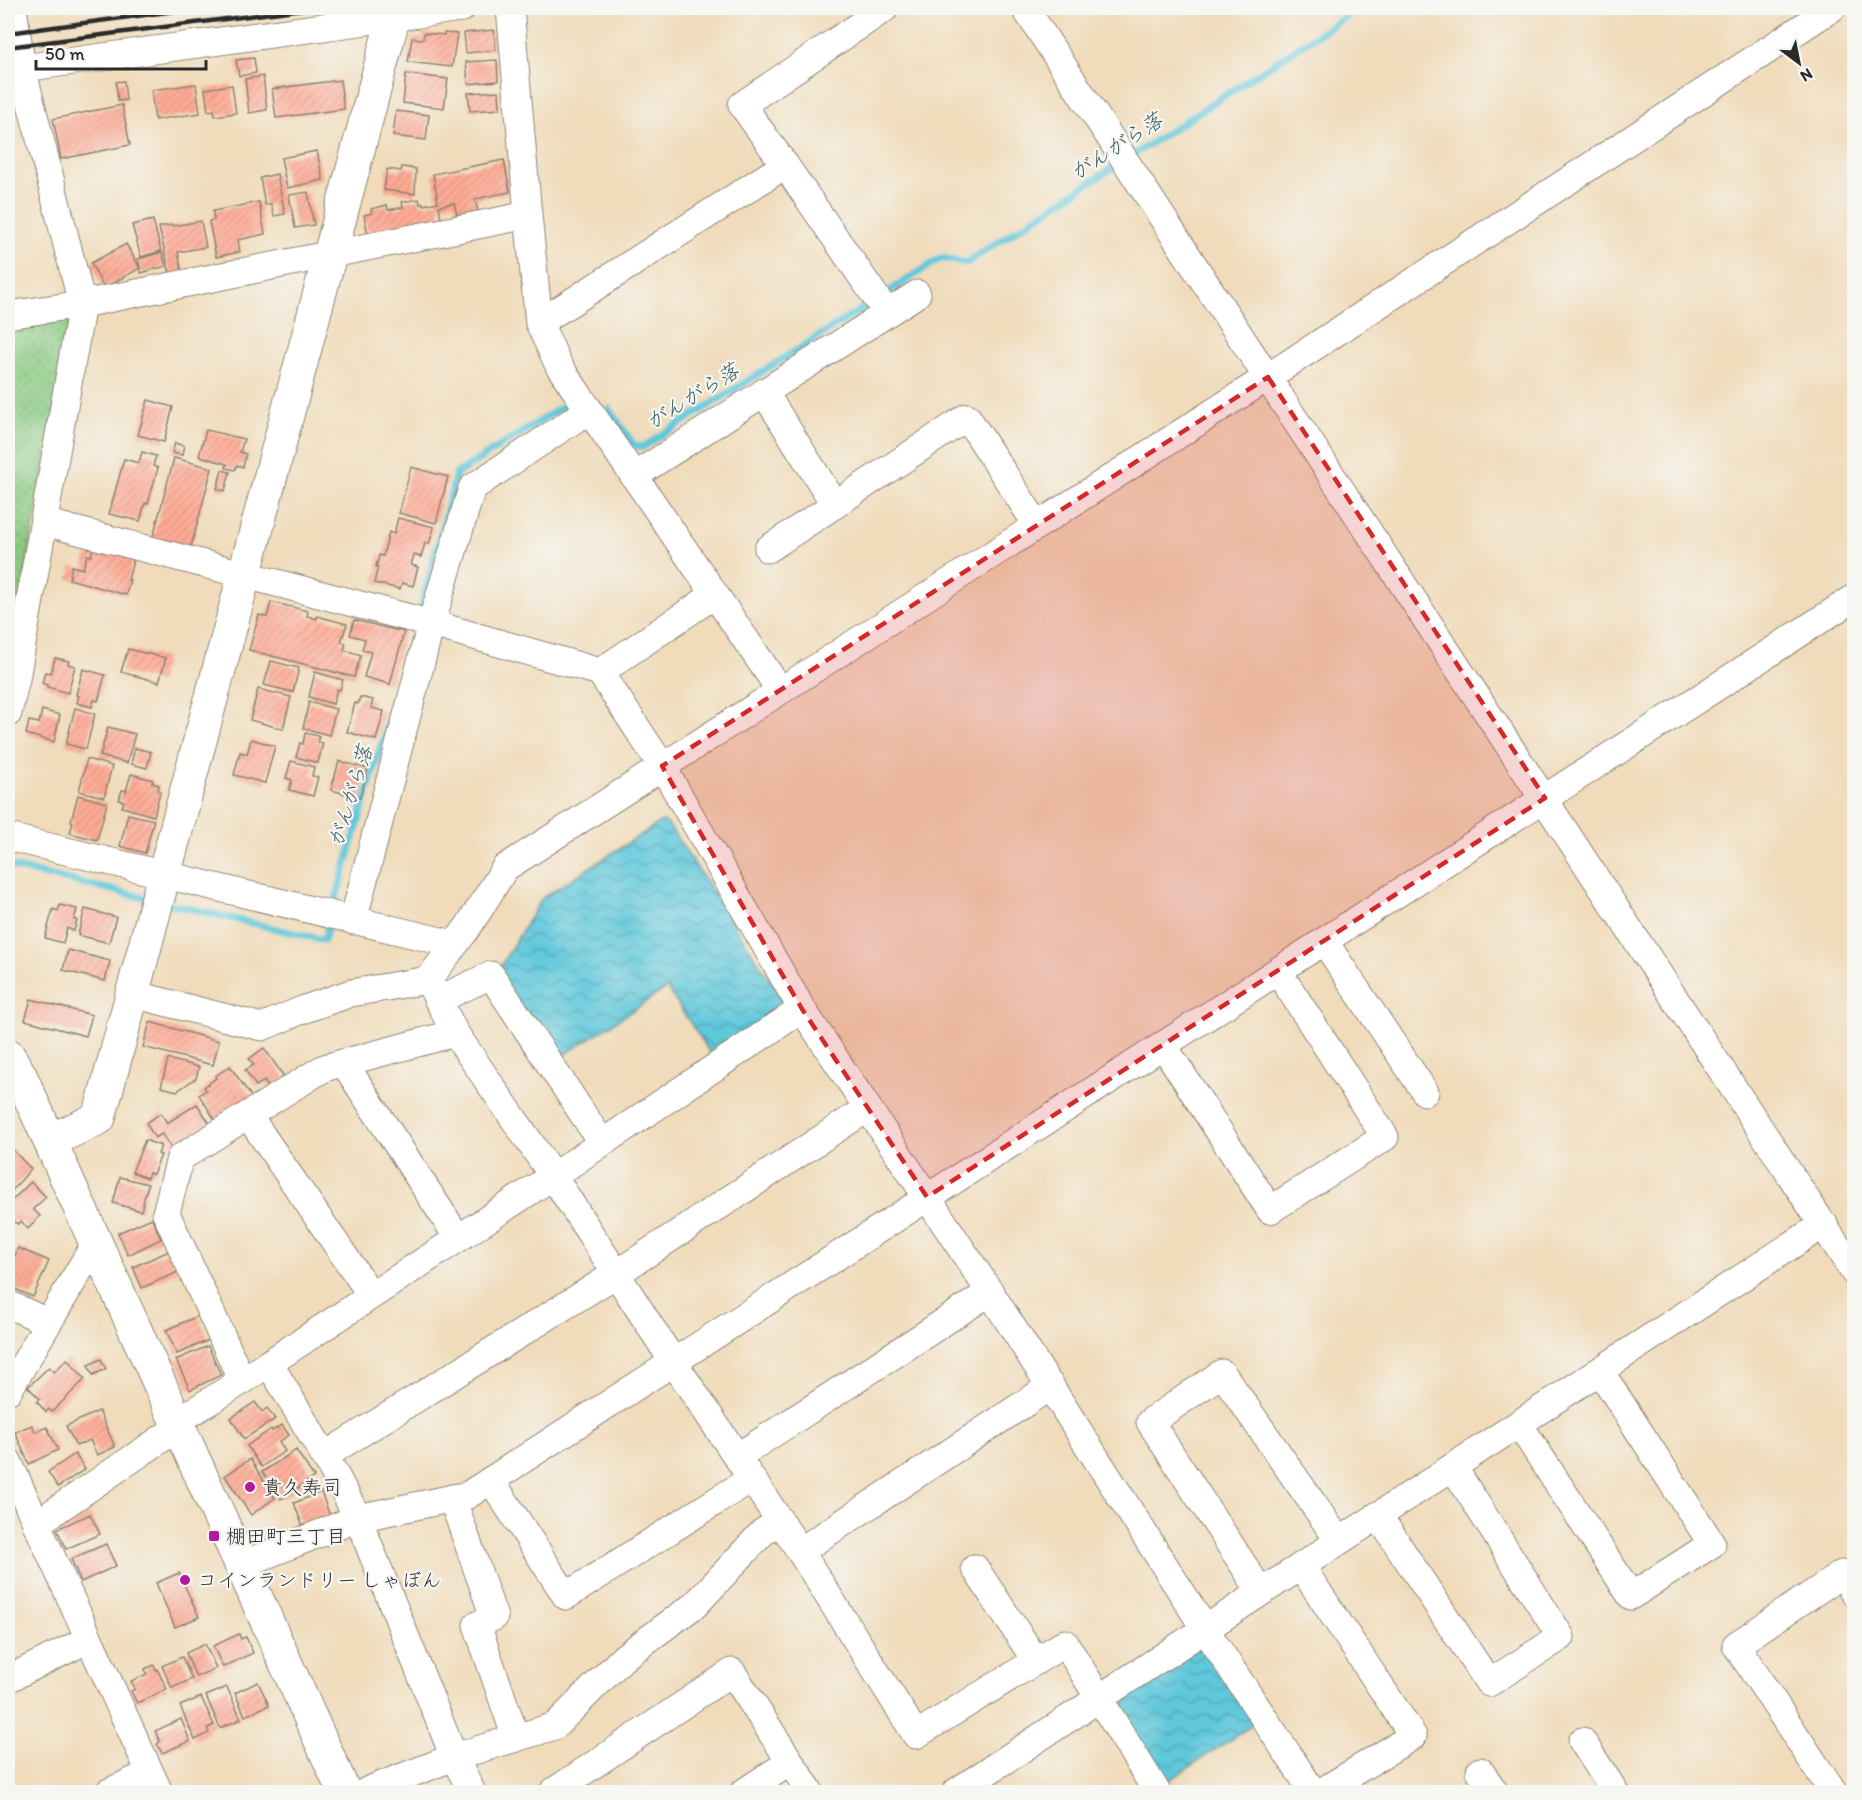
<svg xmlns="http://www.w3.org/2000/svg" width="1862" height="1800" viewBox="0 0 1862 1800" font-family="Itim,'Klee One',sans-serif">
<defs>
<pattern id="park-dots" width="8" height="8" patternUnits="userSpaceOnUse" patternTransform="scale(1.5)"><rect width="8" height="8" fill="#8aca82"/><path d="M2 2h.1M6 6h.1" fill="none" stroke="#71a46b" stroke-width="1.8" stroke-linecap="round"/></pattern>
<pattern id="water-waves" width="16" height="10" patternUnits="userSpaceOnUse" patternTransform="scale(1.5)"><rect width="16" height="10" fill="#5fc8db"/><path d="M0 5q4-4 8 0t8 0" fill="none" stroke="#4fa3b2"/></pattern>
<pattern id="building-hatch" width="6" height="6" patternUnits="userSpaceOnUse" patternTransform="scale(1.5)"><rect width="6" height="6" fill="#feab95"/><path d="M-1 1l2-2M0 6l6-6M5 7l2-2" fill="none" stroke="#da9381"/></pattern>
</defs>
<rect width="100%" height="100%" fill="#f6f6f2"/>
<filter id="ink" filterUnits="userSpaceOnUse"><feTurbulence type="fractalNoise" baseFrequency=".0167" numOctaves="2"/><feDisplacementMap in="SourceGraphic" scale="12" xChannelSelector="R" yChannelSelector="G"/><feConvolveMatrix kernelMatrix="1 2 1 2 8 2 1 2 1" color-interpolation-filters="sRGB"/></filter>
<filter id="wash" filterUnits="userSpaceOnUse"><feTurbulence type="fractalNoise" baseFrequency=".008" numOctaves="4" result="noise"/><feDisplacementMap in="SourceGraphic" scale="24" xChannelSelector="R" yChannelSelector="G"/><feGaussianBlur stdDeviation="1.35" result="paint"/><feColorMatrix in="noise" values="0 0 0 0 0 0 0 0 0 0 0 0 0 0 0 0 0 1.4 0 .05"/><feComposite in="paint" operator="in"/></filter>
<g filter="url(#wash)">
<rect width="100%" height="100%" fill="#f0dbba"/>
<path fill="url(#park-dots)" stroke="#5a7a56" stroke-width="1.5" d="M71,318L8,668V328Z"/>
<g fill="url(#water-waves)" stroke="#457a83" stroke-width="1.5">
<path d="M662,821L668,824L785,1003L783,1014L714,1059L667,988L552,1063L495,975L542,898Z"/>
<path d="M1198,1647L1204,1648L1255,1723L1165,1783L1116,1711L1119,1698Z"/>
</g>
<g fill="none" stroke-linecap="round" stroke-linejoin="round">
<g stroke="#5fc8db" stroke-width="7">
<path d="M1130,157L1359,8"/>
<path d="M888,292L941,258L966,263L1120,163"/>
<path d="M609,409L634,445L643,447L865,307"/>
<path d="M419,615L456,474L567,404"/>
<path d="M8,866L150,899"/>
<path d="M166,903L324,940L330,919"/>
<path d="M333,909L416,626"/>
</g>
</g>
<g id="blocks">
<g fill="url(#building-hatch)">
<path d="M494,30L496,50L466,53L464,33Z"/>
<path d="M424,33L444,35V33L457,34L452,67L408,62L412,38L423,39Z"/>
<path d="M254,58L256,73L239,76L236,60Z"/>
<path d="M497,60L498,81L468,84L466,62Z"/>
<path d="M406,74L448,79L444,108L403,103Z"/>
<path d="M263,76L267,110L249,113L245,79Z"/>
<path d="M340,80L344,109L276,118L272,89Z"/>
<path d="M124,81L126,100L118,101L116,82Z"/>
<path d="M196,84L200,113L155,120L151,90Z"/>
<path d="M232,85L236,113L215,116L214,110L208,111L205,89Z"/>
<path d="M499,91L500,109L470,111L468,93Z"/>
<path d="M122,105L130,145L61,159L53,119Z"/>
<path d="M396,111L429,115L426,140L393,136Z"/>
<path d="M317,151L323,180L287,188L281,158Z"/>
<path d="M504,160L510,192L475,199L478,211L457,215L454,203L439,206L441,220L368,235L364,215L372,213L371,209L387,205L388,210L403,207L402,202L419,199L420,204L423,203V205L438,202L433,174Z"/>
<path d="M402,167L416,169L415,194L384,190L387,169L401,171Z"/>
<path d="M277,174L285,214L274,216L271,204L265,205L260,178Z"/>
<path d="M308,192L314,225L295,228L289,195Z"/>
<path d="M259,202L265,234L238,240L240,252L216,257L209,221L214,220L213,211Z"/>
<path d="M153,220L161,251L141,257L132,225Z"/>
<path d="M201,221L206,247L178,252L182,272L170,274L159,227L172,225L173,226Z"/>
<path d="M126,244L140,268L104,288L91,263Z"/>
<path d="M162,252L166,266L141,273L138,259Z"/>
<path d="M148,400L173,407L164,442L138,435Z"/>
<path d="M206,430L244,439L240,452L246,454L243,467L237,465L235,470L226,468L227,464L199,456Z"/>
<path d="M175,443L184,446L182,455L172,453Z"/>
<path d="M142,452L156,456L153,466L158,468L148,504L145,503L140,521L109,514L124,459L139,463Z"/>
<path d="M174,458L212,468L191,547L153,537Z"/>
<path d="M411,467L448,477L436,523L399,513Z"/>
<path d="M222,470L230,472L225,491L217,489Z"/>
<path d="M398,518L434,527L429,544L425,543L421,557L414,555L411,565L418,567L413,586L402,583L400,589L374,583L378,567H376L379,555L383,556L389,532L394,534Z"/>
<path d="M93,547L134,557L128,580H130L126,595L69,579L72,566L83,569L87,555L91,556Z"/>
<path d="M271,602L308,611L307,616L317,619V616L347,624L341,642L346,643L344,650L361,655L354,677L249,650L259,615L267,617Z"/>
<path d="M354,620L404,632L390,684L364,677L371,652L362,650L365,639L350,635Z"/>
<path d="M128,649L166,658L159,682L121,672Z"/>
<path d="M55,658L69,661L68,664L75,666L68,693L47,687V685L42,683L45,672L51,673Z"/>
<path d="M271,661L299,668L293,692L264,685Z"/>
<path d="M83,669L105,675L98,701L94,700L92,707L77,703L79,696L76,695Z"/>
<path d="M315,672L343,680L340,690L337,689L333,704L309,697Z"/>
<path d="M258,689L291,697L283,729L250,720Z"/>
<path d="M360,697L373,700L371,708L384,711L376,740L347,732L355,703L358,704Z"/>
<path d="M309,702L336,709L329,735L303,728Z"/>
<path d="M75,708L95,714L86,749L66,744Z"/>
<path d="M42,710L60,715L54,742L26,734L29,721L39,723Z"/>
<path d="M108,727L135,734L127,763L100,756Z"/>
<path d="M305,733L319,736L318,742L323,743L318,763L296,757L300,743L303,744Z"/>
<path d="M251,739L275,746L265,783L234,775L240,752L247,754Z"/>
<path d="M135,748L151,752L147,768L131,764Z"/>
<path d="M87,759L112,766L104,797L79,791Z"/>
<path d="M291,761L314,767L312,776L318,777L313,796L289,790L292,780L286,778Z"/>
<path d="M339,761L368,769L360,798L331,790Z"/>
<path d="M131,774L153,780L152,783L159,785L158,791L160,792L154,816L122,807L124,801L119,800L122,790L126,791Z"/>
<path d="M78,795L107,803L97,840L70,833L73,822L71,821Z"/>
<path d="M128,814L154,820L145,853L120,846Z"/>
<path d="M60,905L77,909L74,920H77L74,931L67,928L63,943L45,938L53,909L58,911Z"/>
<path d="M85,909L116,917L109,943L78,935Z"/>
<path d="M68,950L110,961L105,981L63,970Z"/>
<path d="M31,999L92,1015L86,1036L25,1020Z"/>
<path d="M150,1022L219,1041L213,1065L143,1047Z"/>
<path d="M264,1048L285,1078L269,1088L264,1081L256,1086L245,1070L254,1065L249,1059Z"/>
<path d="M168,1059L199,1067L196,1078L177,1091L161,1087Z"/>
<path d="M230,1066L253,1099L217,1123L199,1095L206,1090L204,1087L216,1078L215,1076Z"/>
<path d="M197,1104L211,1125L173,1151L162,1134L155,1138L146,1123L161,1113L167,1123Z"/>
<path d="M145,1140L161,1146L158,1154L161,1155L153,1174L149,1173L147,1178L132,1172Z"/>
<path d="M10,1147L31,1169L8,1195V1149Z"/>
<path d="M120,1177L148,1184L141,1211L113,1203Z"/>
<path d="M31,1182L46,1197L33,1209L40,1216L28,1229L21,1221L18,1224L8,1219V1204Z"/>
<path d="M152,1218L161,1239L128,1255L118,1233Z"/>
<path d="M18,1248L49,1261L33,1297L8,1286V1272Z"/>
<path d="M169,1251L178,1272L142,1288L133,1267Z"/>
<path d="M198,1316L209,1340L177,1354L166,1330Z"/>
<path d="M208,1346L221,1375L190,1390L176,1360Z"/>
<path d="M67,1359L85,1379L52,1412L49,1409L46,1412L37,1402L40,1399L28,1387L49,1367L54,1372Z"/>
<path d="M101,1359L106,1369L93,1375L88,1365Z"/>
<path d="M255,1402L262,1412L267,1408L275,1419L244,1439L231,1418Z"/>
<path d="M99,1411L115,1447L97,1455L90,1440L76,1446L66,1426Z"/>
<path d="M32,1425L35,1432L47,1427L58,1450L29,1464L15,1432Z"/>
<path d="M282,1425L289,1435L279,1442L285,1451L261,1467L247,1446L271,1429L272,1431Z"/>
<path d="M296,1450L314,1477L281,1499L262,1472Z"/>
<path d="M75,1454L85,1469L58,1487L48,1472Z"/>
<path d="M250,1459L275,1498L251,1515L225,1476Z"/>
<path d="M321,1492L330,1516L303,1527L294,1503Z"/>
<path d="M90,1514L100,1534L66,1549L57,1529Z"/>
<path d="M106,1544L116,1566L81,1582L71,1559Z"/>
<path d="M179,1573L199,1617L175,1627L156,1583Z"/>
<path d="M239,1634L241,1639L246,1637L253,1653L223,1667L213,1646Z"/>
<path d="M205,1644L216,1668L196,1677L186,1653Z"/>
<path d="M182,1657L192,1679L172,1688L162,1666Z"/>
<path d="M154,1665L156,1670L157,1669L167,1689L137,1703L131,1691L135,1689L131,1681L147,1674L145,1669Z"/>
<path d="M258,1682L269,1705L245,1716L235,1693Z"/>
<path d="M227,1687L241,1719L220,1728L206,1696Z"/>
<path d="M201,1697L214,1725L207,1728L209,1733L195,1740L180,1706Z"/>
<path d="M181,1719L190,1741L162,1753L157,1744L160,1742L155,1731Z"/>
</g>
</g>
</g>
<g filter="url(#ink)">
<use href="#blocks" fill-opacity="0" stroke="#8e8372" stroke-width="1.5"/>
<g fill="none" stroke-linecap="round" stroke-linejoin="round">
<g stroke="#8e8372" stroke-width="29">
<g id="minor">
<path d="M510,8L528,215L539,323L559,366L780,690"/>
<path d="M1025,8L1854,1272"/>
<path d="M8,70L462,8"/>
<path d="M785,165L887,313"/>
<path d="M8,315L82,304L528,215"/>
<path d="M539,323L785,165L742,105L885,8"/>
<path d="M764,392L835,505"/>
<path d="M634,476L917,294"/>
<path d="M44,522L429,623L600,672L662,766L802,1009L990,1292L1205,1629L1313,1792"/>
<path d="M768,549L967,417L1037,525"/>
<path d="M600,672L714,595"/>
<path d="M8,713L16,679L82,304L22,68L13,8"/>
<path d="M8,837L453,944"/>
<path d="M353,921L431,624L472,488L589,410"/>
<path d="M1324,941L1425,1092"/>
<path d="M428,980L455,1033L553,1176L674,1363L800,1551L916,1735L1065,1643L1157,1792"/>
<path d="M133,994L262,1027L302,1010L351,993L428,980L468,927L505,868L1268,377L1832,8"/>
<path d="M438,1000L491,975L602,1143"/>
<path d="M1163,1045L1270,1210L1385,1137L1278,971"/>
<path d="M344,1063L458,1238"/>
<path d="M371,1295L248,1115L324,1068L455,1033"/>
<path d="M8,1304L47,1322"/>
<path d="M269,1363L331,1467L358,1518L454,1757L472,1792"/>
<path d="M242,1381L166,1213L180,1158L248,1115"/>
<path d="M8,1391L96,1242"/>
<path d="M1519,1424L1631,1596L1712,1544L1600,1371"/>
<path d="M324,1456L616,1274L868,1108"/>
<path d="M737,1457L990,1292"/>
<path d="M8,1461L159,1792"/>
<path d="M491,1480L566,1596L751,1479"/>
<path d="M452,1498L494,1617L477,1625L516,1738"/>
<path d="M1378,1515L1489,1683L1561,1637L1453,1467"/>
<path d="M36,1524L167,1435L189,1414L242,1381L553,1176L802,1009"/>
<path d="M800,1551L1051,1386"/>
<path d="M241,1565L358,1518L468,1495L1854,598"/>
<path d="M1301,1566L1413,1736L1321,1792"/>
<path d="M975,1568L1036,1661"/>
<path d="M1261,1592L1150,1422L1222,1373L1339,1541"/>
<path d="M8,1679L89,1639"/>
<path d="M1582,1741L1615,1792"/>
<path d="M1480,1771L1495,1792"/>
<path d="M109,1792L150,1773"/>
<path d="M365,1792L371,1789L454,1757L555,1726L624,1657L696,1604L763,1532L780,1521"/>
<path d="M553,1792L732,1672L810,1792"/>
<path d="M744,1792L790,1762"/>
<path d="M956,1792L1824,1224"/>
<path d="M1833,1792L1736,1645L1842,1574L1854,1592"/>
</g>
</g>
<g stroke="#8e8372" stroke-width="35">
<g id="tertiary">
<path d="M8,1055L20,1075L344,1792"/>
<path d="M50,1141L99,1118L396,8"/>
</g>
</g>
<use href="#minor" stroke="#fff" stroke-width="27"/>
<use href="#tertiary" stroke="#fff" stroke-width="33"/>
<g stroke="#2b2b2b" stroke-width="4.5">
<path d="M8,33L198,8"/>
<path d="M8,47L311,8"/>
</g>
</g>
</g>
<path fill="#d62828" fill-opacity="0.2" stroke="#d62828" stroke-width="4.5" stroke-dasharray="12 8" stroke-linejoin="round" d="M1268,377L1545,798L927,1197L802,1009L662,766Z"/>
<g fill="#b5179e" stroke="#f6f6f2" stroke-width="2">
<circle cx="250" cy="1487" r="6"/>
<rect x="208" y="1530" width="12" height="12" rx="3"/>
<circle cx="185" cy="1580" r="6"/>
</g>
<g text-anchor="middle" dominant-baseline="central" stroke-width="4.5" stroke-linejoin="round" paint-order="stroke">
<g font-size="20" fill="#2b2b2b" stroke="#f6f6f2" text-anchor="start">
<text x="262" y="1487">貴久寿司</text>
<text x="226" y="1536">棚田町三丁目</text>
<text x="197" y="1580">コインランドリー しゃぼん</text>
</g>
<g font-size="21" font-style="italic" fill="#3b5a60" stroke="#f6f6f2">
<text transform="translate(1116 146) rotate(-33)">がんがら落</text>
<text transform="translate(692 396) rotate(-32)">がんがら落</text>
<text transform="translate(350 796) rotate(-73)">がんがら落</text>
</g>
</g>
<rect width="1862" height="1800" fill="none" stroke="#f6f6f2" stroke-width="30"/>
<g transform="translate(1799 63) rotate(148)" stroke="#f6f6f2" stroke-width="4.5" paint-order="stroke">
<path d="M0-4.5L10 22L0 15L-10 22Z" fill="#2b2b2b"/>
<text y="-9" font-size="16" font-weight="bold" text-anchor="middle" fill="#2b2b2b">N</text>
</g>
<path d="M36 60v9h170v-9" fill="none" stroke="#2b2b2b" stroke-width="3"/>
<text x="45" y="60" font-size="18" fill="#2b2b2b" stroke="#f6f6f2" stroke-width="4.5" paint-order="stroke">50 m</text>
</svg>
